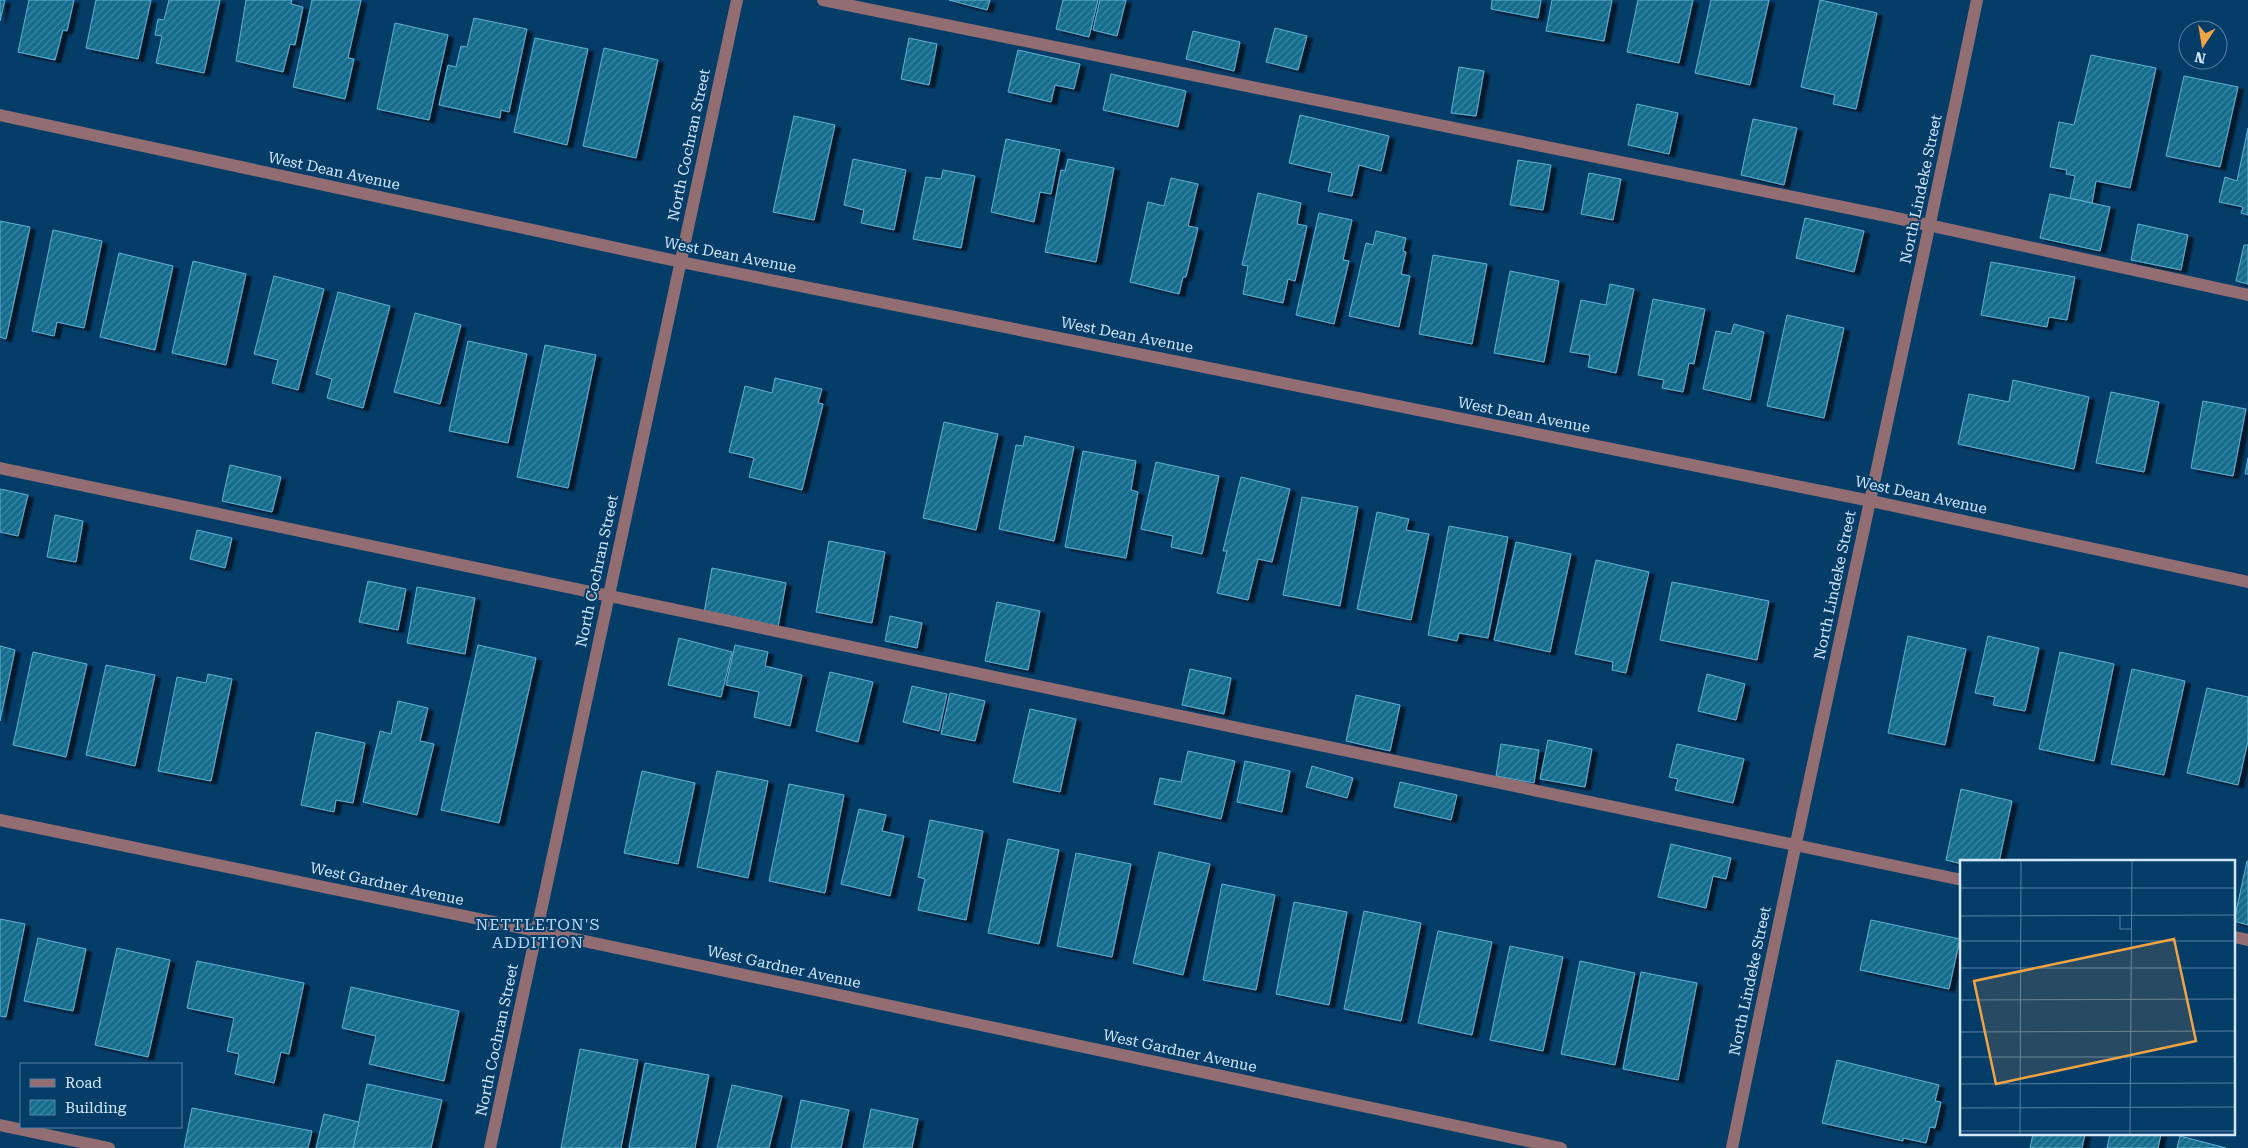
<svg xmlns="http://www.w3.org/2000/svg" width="2248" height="1148" viewBox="0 0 2248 1148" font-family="'Roboto Serif',serif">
<defs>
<pattern id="building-hatch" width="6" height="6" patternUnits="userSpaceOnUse" patternTransform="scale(1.25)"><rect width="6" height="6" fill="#126c8c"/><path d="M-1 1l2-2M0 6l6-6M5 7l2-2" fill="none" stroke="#3f88a3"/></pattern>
<filter id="shadow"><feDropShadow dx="5.5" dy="3" stdDeviation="1" flood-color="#0009"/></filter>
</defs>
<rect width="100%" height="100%" fill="#053d69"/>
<g fill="url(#building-hatch)" stroke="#63b1d4" filter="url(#shadow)">
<path d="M0,0H5L0,21Z"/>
<path d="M29,0H74L67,31L63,30L55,60L18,52Z"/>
<path d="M96,0H151L138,59L86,48Z"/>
<path d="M169,0H220L204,73L156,63L162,36L155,35L158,19L164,20Z"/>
<path d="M246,0H292L291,4L303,7L295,45L290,44L283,72L236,61Z"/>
<path d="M312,0H361L348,58L354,59L345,99L293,87Z"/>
<path d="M949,0H990L987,10Z"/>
<path d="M1063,0H1098L1089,37L1056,29Z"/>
<path d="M1100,0H1126L1117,36L1093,30Z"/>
<path d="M1492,0H1541L1538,18L1491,9Z"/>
<path d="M1552,0H1612L1604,41L1546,31Z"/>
<path d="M1638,0H1693L1679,63L1627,52Z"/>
<path d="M1711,0H1769L1750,85L1695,73Z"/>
<path d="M1820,0L1877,13L1856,109L1833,104L1835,95L1801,87Z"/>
<path d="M474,18L527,29L509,112L501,110L500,118L439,105L448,65L456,67L461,46L467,47Z"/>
<path d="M395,23L448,35L429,120L377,109Z"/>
<path d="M1275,28L1307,36L1298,70L1266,62Z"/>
<path d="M1193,31L1240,42L1234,71L1186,59Z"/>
<path d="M535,38L588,49L567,145L514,132Z"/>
<path d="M909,38L937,44L929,85L901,79Z"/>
<path d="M604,48L658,60L636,158L583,146Z"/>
<path d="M1018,50L1080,64L1074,89L1055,85L1051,102L1008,92Z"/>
<path d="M2091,55L2156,68L2130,188L2096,181L2092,203L2070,198L2075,176L2066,174L2067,170L2050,167L2059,122L2074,125Z"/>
<path d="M1459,67L1484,71L1476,116L1451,113Z"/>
<path d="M1111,74L1186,91L1178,127L1103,110Z"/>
<path d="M2184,76L2238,87L2220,167L2166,156Z"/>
<path d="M1637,104L1678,113L1669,154L1628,145Z"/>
<path d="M1300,115L1389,136L1381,171L1359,165L1352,196L1328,191L1332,173L1289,163Z"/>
<path d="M794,116L835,125L814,220L773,212Z"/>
<path d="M1753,119L1797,128L1784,185L1741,175Z"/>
<path d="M2248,128V215L2241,213L2243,207L2219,202L2225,177L2237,181Z"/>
<path d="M1006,139L1060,150L1051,194L1040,192L1034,222L991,212Z"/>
<path d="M853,159L906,170L894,230L861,223L864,210L844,205Z"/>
<path d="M1068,159L1114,168L1096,262L1045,252L1061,170L1065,171Z"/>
<path d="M1518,160L1551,165L1543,210L1510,205Z"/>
<path d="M943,170L975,176L961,248L913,239L926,177L941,179Z"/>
<path d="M1589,173L1621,179L1613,220L1581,214Z"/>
<path d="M1171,178L1198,184L1188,226L1198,228L1186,277H1183L1179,294L1130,282L1148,202L1164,206Z"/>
<path d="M1258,193L1301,203L1297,224L1307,226L1295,281L1288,279L1283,303L1243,294L1248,266L1242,265Z"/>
<path d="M2050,194L2110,207L2100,251L2040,238Z"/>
<path d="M1319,213L1352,220L1343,260L1349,261L1334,324L1296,315Z"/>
<path d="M1805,218L1864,231L1854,272L1796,258Z"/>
<path d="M0,221L30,227L6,339L0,337Z"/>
<path d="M2138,224L2188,235L2181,270L2131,260Z"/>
<path d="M53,230L102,241L84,328L57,322L54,336L32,331Z"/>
<path d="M1376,231L1406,238L1403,251L1406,252L1401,274L1410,276L1399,327L1349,316L1366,243L1373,245Z"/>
<path d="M2244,245H2248V284L2236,281Z"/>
<path d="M119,253L173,266L155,350L100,337Z"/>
<path d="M1433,255L1487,264L1472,344L1419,334Z"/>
<path d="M193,261L246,274L226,365L172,353Z"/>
<path d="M1991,262L2075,277L2067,320L2049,317L2047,327L1981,315Z"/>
<path d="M1510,271L1559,281L1544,362L1494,353Z"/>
<path d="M274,276L324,289L298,390L272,383L278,360L254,354Z"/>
<path d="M1610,284L1634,289L1616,373L1588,367L1590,355L1570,352L1581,300L1606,305Z"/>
<path d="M338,292L390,306L363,408L327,398L332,379L316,374Z"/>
<path d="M1653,299L1705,309L1694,364L1689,363L1683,392L1662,388L1664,380L1638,375Z"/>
<path d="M415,313L461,325L440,404L394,392Z"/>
<path d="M1787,315L1844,328L1824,418L1767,406Z"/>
<path d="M1734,324L1764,332L1750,400L1703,389L1716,331L1731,334Z"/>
<path d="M468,341L527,354L508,443L449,431Z"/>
<path d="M545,345L596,355L568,488L517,477Z"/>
<path d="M775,378L822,389L818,403L823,404L802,490L749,477L754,458L729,452L745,386L772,393Z"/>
<path d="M2013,380L2089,397L2074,469L1958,444L1969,394L2009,402Z"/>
<path d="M2111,392L2159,402L2144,472L2096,463Z"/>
<path d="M2203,401L2246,409L2233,476L2191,468Z"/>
<path d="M944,422L998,434L976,530L923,518Z"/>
<path d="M1025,436L1074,447L1054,541L999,529L1016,445L1023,446Z"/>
<path d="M1083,451L1136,461L1131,490L1138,492L1126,558L1065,547Z"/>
<path d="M2248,458V474H2245Z"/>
<path d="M1156,462L1219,476L1202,554L1171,547L1173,536L1141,529Z"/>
<path d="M230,465L281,477L272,512L222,501Z"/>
<path d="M1241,477L1290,489L1272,562L1258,559L1248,600L1217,593L1227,551H1223Z"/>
<path d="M0,489L28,495L18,536L0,532Z"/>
<path d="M1302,497L1358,507L1340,606L1283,595Z"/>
<path d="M1377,512L1409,519L1406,530L1429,534L1411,620L1357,609Z"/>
<path d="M55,515L83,521L76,562L47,557Z"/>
<path d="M1449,526L1508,537L1488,638L1459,633L1457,641L1428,635Z"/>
<path d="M197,530L232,538L225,568L190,559Z"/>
<path d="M829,541L885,552L872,623L816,612Z"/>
<path d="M1516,542L1571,554L1550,652L1494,640Z"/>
<path d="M1596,560L1649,572L1626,673L1612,670L1613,662L1575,654Z"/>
<path d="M712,568L786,583L778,627L704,613Z"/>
<path d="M368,581L406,589L398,630L359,622Z"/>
<path d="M1672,582L1769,601L1757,660L1660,640Z"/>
<path d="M417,587L475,598L465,654L407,643Z"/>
<path d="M997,602L1040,611L1028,670L985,661Z"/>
<path d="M890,616L922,623L917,648L885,641Z"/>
<path d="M1908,636L1966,649L1945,745L1888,733Z"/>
<path d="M1988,636L2039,648L2025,711L1993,705L1995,697L1975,693Z"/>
<path d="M679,638L732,652L721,697L668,685Z"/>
<path d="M478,645L536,658L499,823L441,810Z"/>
<path d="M735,645L768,652L765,666L802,675L790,726L754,717L759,692L726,685Z"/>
<path d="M0,646L15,650L0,721Z"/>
<path d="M33,652L87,664L66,757L13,745Z"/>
<path d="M2060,652L2114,664L2094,761L2039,749Z"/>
<path d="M106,665L155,675L135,766L86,755Z"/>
<path d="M1190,669L1231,678L1224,714L1182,705Z"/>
<path d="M2132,669L2185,681L2164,775L2111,764Z"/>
<path d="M830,672L873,682L858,742L816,731Z"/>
<path d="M208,674L232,679L211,781L158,771L177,677L206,683Z"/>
<path d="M1707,674L1745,684L1736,720L1698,711Z"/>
<path d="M912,686L947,694L939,731L903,722Z"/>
<path d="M2207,688L2248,697V741L2238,785L2187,773Z"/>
<path d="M950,693L985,701L975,741L941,734Z"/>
<path d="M1356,695L1400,705L1390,751L1346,741Z"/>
<path d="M398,701L428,708L420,741L434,744L417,815L363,802L380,731L391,734Z"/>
<path d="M1030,709L1076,719L1060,792L1013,782Z"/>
<path d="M316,732L365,743L353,803L336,800L334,812L301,805Z"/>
<path d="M1548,740L1592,749L1585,787L1540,779Z"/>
<path d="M1501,744L1539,750L1534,783L1496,776Z"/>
<path d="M1677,744L1744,759L1733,803L1675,790L1678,779L1669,777Z"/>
<path d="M1188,751L1235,761L1221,819L1154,804L1160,778L1181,782Z"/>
<path d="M1245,761L1290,771L1282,812L1237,802Z"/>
<path d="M1312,766L1353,778L1347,798L1306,787Z"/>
<path d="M642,771L695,783L678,864L624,853Z"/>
<path d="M717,771L768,781L748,878L697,867Z"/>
<path d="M1400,782L1457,795L1451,820L1394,807Z"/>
<path d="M789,784L844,795L825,893L769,881Z"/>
<path d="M1961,789L2012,801L1999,862H1962V864L1946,860Z"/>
<path d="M859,809L886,815L882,831L904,836L890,896L841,884Z"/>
<path d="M930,820L983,831L966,920L918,910L925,879L918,877Z"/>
<path d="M1008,839L1059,850L1039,944L988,933Z"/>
<path d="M1671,844L1731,858L1726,879L1713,876L1706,908L1658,897Z"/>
<path d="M1159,852L1210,864L1183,975L1133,963Z"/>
<path d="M1076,853L1131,864L1112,957L1057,946Z"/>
<path d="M2247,861H2248V925L2234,921Z"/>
<path d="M1222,884L1275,895L1256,990L1203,980Z"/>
<path d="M1294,902L1347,912L1329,1005L1276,994Z"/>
<path d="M1364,911L1421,923L1401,1021L1344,1009Z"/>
<path d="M0,919L25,924L6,1017L0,1016Z"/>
<path d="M1871,920L1960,939L1949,989L1860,970Z"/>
<path d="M1438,931L1492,942L1472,1035L1418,1023Z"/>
<path d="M38,938L86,949L73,1011L24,1001Z"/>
<path d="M1510,946L1563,957L1543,1051L1490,1040Z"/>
<path d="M117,948L170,960L148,1057L95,1045Z"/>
<path d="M197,961L304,983L289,1054L281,1052L274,1083L235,1074L239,1054L227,1051L234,1018L187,1008Z"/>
<path d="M1580,961L1635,973L1615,1065L1561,1054Z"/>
<path d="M1641,972L1697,983L1678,1080L1623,1069Z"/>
<path d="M351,987L459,1011L444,1081L369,1064L376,1036L342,1028Z"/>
<path d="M580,1049L638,1060L621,1148H561Z"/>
<path d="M1837,1060L1939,1085L1935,1101L1941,1102L1935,1128L1930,1127L1926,1143L1903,1138V1141L1822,1123Z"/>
<path d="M645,1063L709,1075L695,1148H629Z"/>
<path d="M367,1084L442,1100L431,1148H353Z"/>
<path d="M732,1085L782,1096L769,1148H717Z"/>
<path d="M801,1100L849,1110L841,1148H791Z"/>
<path d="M192,1108L312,1131L308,1148H184Z"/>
<path d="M871,1109L918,1119L912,1148H863Z"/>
<path d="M324,1114L359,1122L353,1148H316Z"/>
<path d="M2033,1134H2085L2082,1148H2030Z"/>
<path d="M2110,1134H2161L2158,1148H2107Z"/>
<path d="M2180,1136L2226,1148H2177Z"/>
</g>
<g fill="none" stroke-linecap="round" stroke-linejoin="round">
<g stroke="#926e73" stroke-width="12">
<path d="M823,0L1887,216L2248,295"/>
<path d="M0,115L681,262L1871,501L2248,582"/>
<path d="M0,468L1962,880"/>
<path d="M0,820L537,931L1561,1148"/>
<path d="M2234,937L2248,940"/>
<path d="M0,1125L109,1148"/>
<path d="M490,1148L737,0"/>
<path d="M1732,1148C1810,765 1898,383 1977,0"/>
</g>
</g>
<g text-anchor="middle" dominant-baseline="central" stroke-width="4" stroke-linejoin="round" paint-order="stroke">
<g font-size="15" fill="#d2e7fc" stroke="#053d69">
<text transform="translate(689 145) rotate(-78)">North Cochran Street</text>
<text transform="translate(334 171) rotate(12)">West Dean Avenue</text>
<text transform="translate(1921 189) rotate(-78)">North Lindeke Street</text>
<text transform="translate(730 255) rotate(11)">West Dean Avenue</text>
<text transform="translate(1127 335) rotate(11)">West Dean Avenue</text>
<text transform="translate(1524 415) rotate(11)">West Dean Avenue</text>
<text transform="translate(1921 495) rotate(12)">West Dean Avenue</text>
<text transform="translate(597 571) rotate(-78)">North Cochran Street</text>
<text transform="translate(1835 585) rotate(-78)">North Lindeke Street</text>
<text transform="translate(387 884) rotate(12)">West Gardner Avenue</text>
<text transform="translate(784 967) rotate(12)">West Gardner Avenue</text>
<text transform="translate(1750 981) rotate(-78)">North Lindeke Street</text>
<text transform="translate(497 1040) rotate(-78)">North Cochran Street</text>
<text transform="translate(1180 1051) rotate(12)">West Gardner Avenue</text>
</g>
<g font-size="16" letter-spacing="1" fill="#b9d8f8" stroke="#053d69">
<text x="538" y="924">NETTLETON'S<tspan x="538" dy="18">ADDITION</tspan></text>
</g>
</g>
<g transform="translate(1960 860)">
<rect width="275" height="275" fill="#053d69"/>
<path fill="none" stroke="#5781a4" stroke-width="1" d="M0,1L275,0M0,28H275M0,56L275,55M160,56V69H171M0,81H275M0,108H275M0,140L275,139M0,172L275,171M0,197H275M0,224L275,223M0,248L275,247M0,271H275M60,275L61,0M170,275L172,0"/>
<path fill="#f3a442" fill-opacity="0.15" stroke="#f3a442" stroke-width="2.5" d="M214,79L236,181L36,224L14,121Z"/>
<rect width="275" height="275" fill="none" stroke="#d2e7fc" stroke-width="2.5"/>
</g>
<rect x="20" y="1063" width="162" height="65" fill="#053d69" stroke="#5781a4"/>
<rect x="30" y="1079" width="25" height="8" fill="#926e73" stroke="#5781a4"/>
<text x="65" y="1088" font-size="15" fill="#d2e7fc">Road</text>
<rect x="30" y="1100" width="25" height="15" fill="url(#building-hatch)" stroke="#5781a4"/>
<text x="65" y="1113" font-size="15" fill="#d2e7fc">Building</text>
<g transform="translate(2203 45) rotate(192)"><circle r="24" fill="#053d69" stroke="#5781a4"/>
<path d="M0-4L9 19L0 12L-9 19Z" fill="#f3a442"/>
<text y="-8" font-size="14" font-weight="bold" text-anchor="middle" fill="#d2e7fc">N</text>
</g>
</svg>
